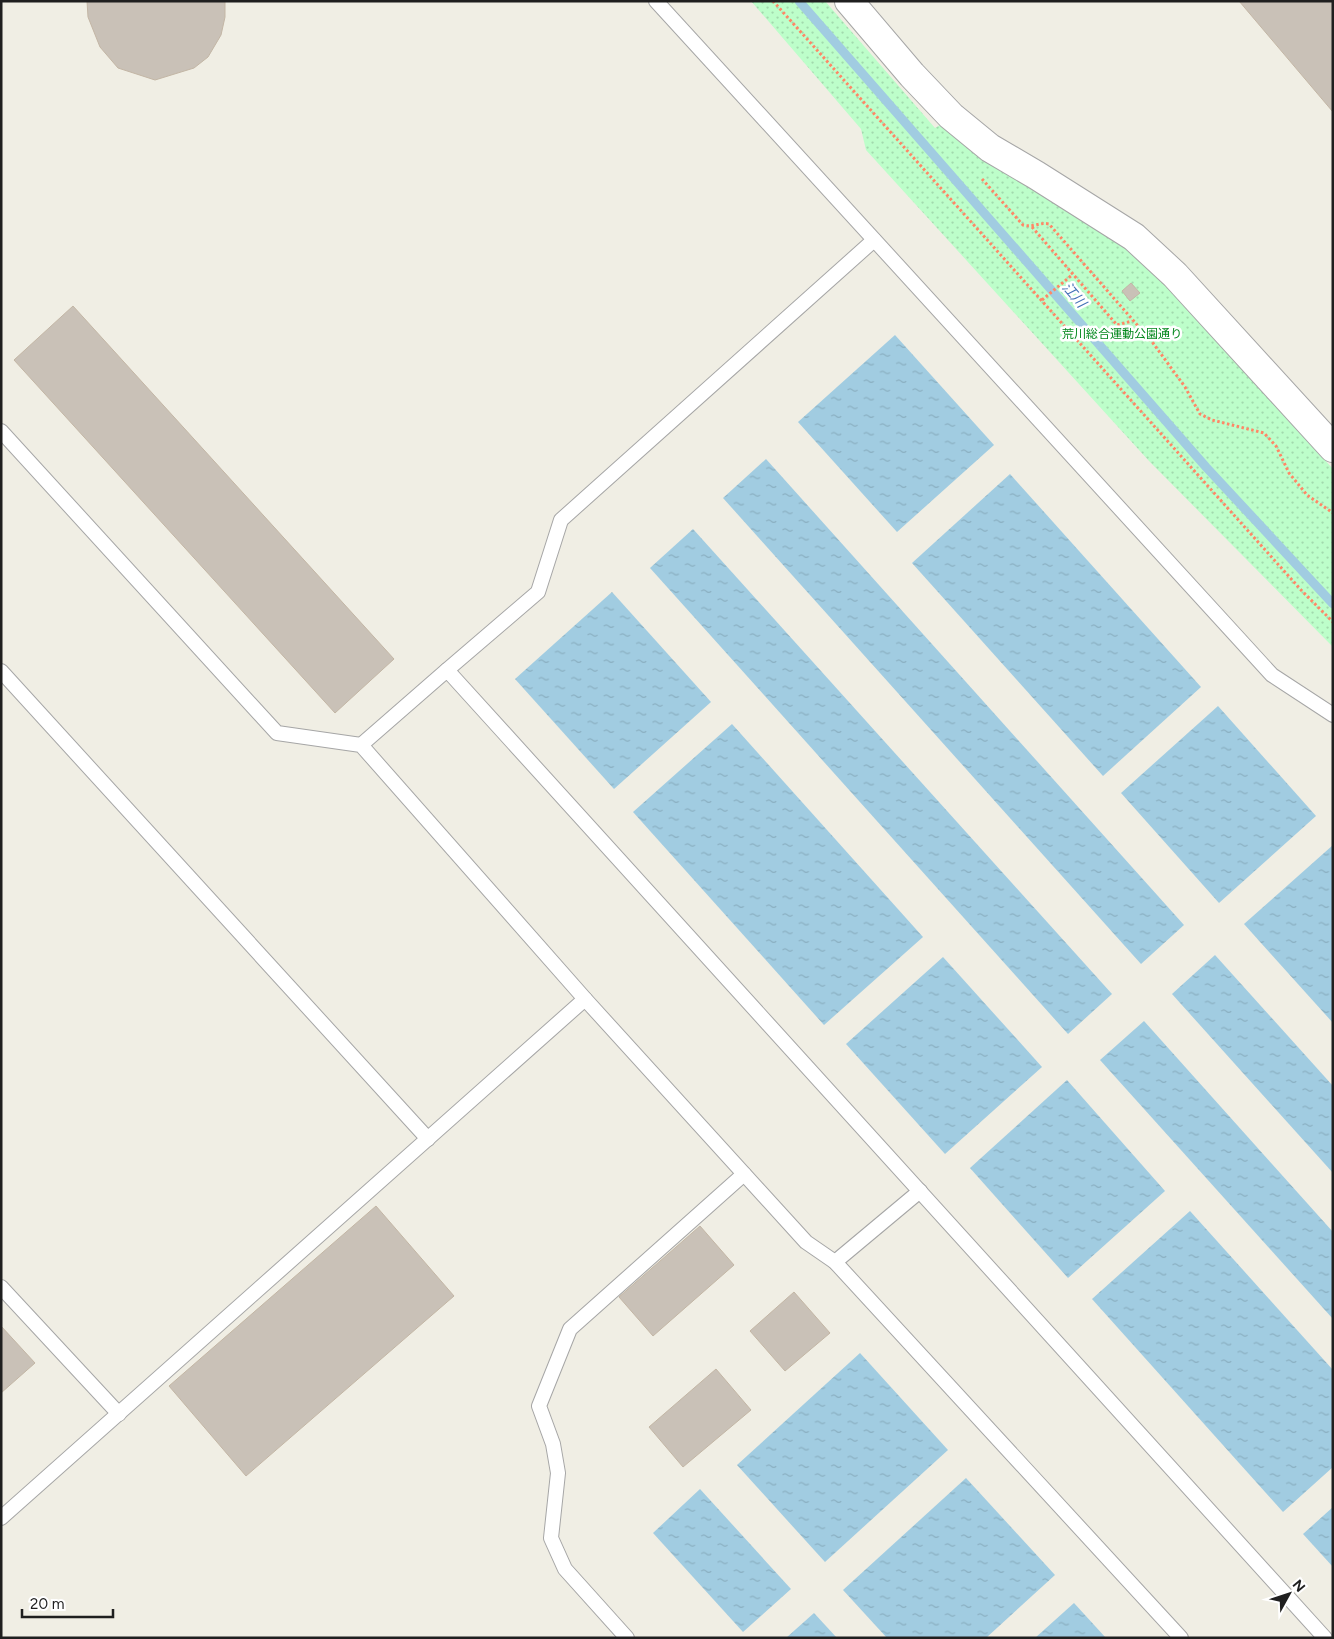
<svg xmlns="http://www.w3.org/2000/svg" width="1334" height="1639" viewBox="0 0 1334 1639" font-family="Figtree,'Noto Sans JP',sans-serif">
<defs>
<pattern id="park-dots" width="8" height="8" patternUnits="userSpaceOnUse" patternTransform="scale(1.25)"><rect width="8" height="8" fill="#bdfeca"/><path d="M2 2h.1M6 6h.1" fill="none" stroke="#a2d9ad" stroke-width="1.8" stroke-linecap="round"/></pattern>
<pattern id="water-ripples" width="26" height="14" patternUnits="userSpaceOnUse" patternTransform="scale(1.25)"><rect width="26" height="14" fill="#a1cce1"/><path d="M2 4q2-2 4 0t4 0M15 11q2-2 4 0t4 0" fill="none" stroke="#8aafc1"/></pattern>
</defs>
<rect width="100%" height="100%" fill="#f0eee4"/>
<path fill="url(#park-dots)" d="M751,1H825L935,128L940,125C971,150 1005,174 1040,194C1082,219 1116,238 1153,271L1333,469V647L1149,461L866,150L861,129Z"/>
<g fill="url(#water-ripples)">
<path d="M895,335L994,445L897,532L798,422Z"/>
<path d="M766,459L1184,925L1141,964L723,498Z"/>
<path d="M1010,474L1201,687L1103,776L912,563Z"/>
<path d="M693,529L1112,994L1068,1034L650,568Z"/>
<path d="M612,592L711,702L614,789L515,679Z"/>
<path d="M1218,706L1316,816L1219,903L1121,793Z"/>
<path d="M732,724L923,937L824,1025L633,812Z"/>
<path d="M1333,845V1023L1244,924Z"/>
<path d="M1215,955L1333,1086V1173L1172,994Z"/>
<path d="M943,957L1042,1067L945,1154L846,1044Z"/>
<path d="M1144,1021L1333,1232V1319L1100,1060Z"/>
<path d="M1067,1080L1165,1191L1068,1278L970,1168Z"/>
<path d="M1190,1211L1333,1370V1467L1283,1512L1092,1299Z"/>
<path d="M860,1353L948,1450L825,1562L737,1465Z"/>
<path d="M966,1478L1055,1575L986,1638H887L843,1590Z"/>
<path d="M700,1489L791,1589L743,1632L653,1533Z"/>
<path d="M1333,1507V1567L1303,1534Z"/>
<path d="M1074,1603L1106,1638H1035Z"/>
<path d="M814,1613L837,1638H786Z"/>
</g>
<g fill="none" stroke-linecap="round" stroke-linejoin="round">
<path stroke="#a1cce1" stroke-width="9" d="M799,1L1206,467L1333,604"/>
</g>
<g fill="#c9c1b7" stroke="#c3b6a5">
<path d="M87,1H225V17L221,35L208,57L194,68L155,80L118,68L100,47L88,17Z"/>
<path d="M1239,1H1333V112Z"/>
<path d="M1131,283L1140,293L1130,301L1122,291Z"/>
<path d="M73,306L394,659L335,713L14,360Z"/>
<path d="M376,1206L454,1296L246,1476L169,1386Z"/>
<path d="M700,1226L734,1265L653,1336L619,1297Z"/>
<path d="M794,1292L830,1333L785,1371L750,1331Z"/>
<path d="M1,1326L35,1363L1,1393Z"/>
<path d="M716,1369L751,1410L683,1467L649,1427Z"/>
</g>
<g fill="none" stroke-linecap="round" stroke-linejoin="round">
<g stroke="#a6a6a6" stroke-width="16">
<g id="service">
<path d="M656,1L1272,675L1333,715"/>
<path d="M1,431L277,733L361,745L585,999L806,1242L835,1262L1181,1638"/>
<path d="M447,670L538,592L561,520L874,240"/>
<path d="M1,671L428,1139"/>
<path d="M361,745L447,670L1325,1638"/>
<path d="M835,1262L920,1191"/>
<path d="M1,1287L119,1414"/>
<path d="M1,1518L585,999"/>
<path d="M627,1638L565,1569L551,1538L558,1473L553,1444L539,1406L570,1329L744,1174"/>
</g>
</g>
<g stroke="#a6a6a6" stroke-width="30">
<path id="tertiary" d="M849,1L912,75L951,116L990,148L1036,175L1134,237L1175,275L1333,448"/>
</g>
<g stroke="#ff8766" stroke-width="3" stroke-dasharray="2.5 2.5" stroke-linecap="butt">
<path d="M773,1L1302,591L1333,622"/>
<path d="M982,179L1023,225C1033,228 1039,222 1049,224L1153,343L1185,387L1200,414L1212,420L1264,433L1276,446L1289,473L1307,495L1333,513"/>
<path d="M1032,227L1117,325L1132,321"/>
<path d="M1042,300L1072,275"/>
</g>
<use href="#service" stroke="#fff" stroke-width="14"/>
<use href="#tertiary" stroke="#fff" stroke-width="28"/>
</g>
<g text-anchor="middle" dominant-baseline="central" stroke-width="5" stroke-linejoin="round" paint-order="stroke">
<g font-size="12" fill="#03871c" stroke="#fff">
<text x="1122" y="334">荒川総合運動公園通り</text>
</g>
<g font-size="14" font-style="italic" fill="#4370b6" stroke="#fff">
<text transform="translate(1074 295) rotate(49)">江川</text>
</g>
</g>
<rect width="1334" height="1639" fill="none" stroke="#1f1f1f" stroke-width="5"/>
<g transform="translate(1289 1594) rotate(50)" stroke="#ffffff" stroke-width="4" paint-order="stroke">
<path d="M0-4L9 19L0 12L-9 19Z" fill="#1f1f1f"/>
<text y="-8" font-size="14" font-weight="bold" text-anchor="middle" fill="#1f1f1f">N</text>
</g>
<path d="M22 1609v8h91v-8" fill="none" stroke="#1f1f1f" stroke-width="2.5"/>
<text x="30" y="1609" font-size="15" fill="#1f1f1f" stroke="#ffffff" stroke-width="4" paint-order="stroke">20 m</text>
</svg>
